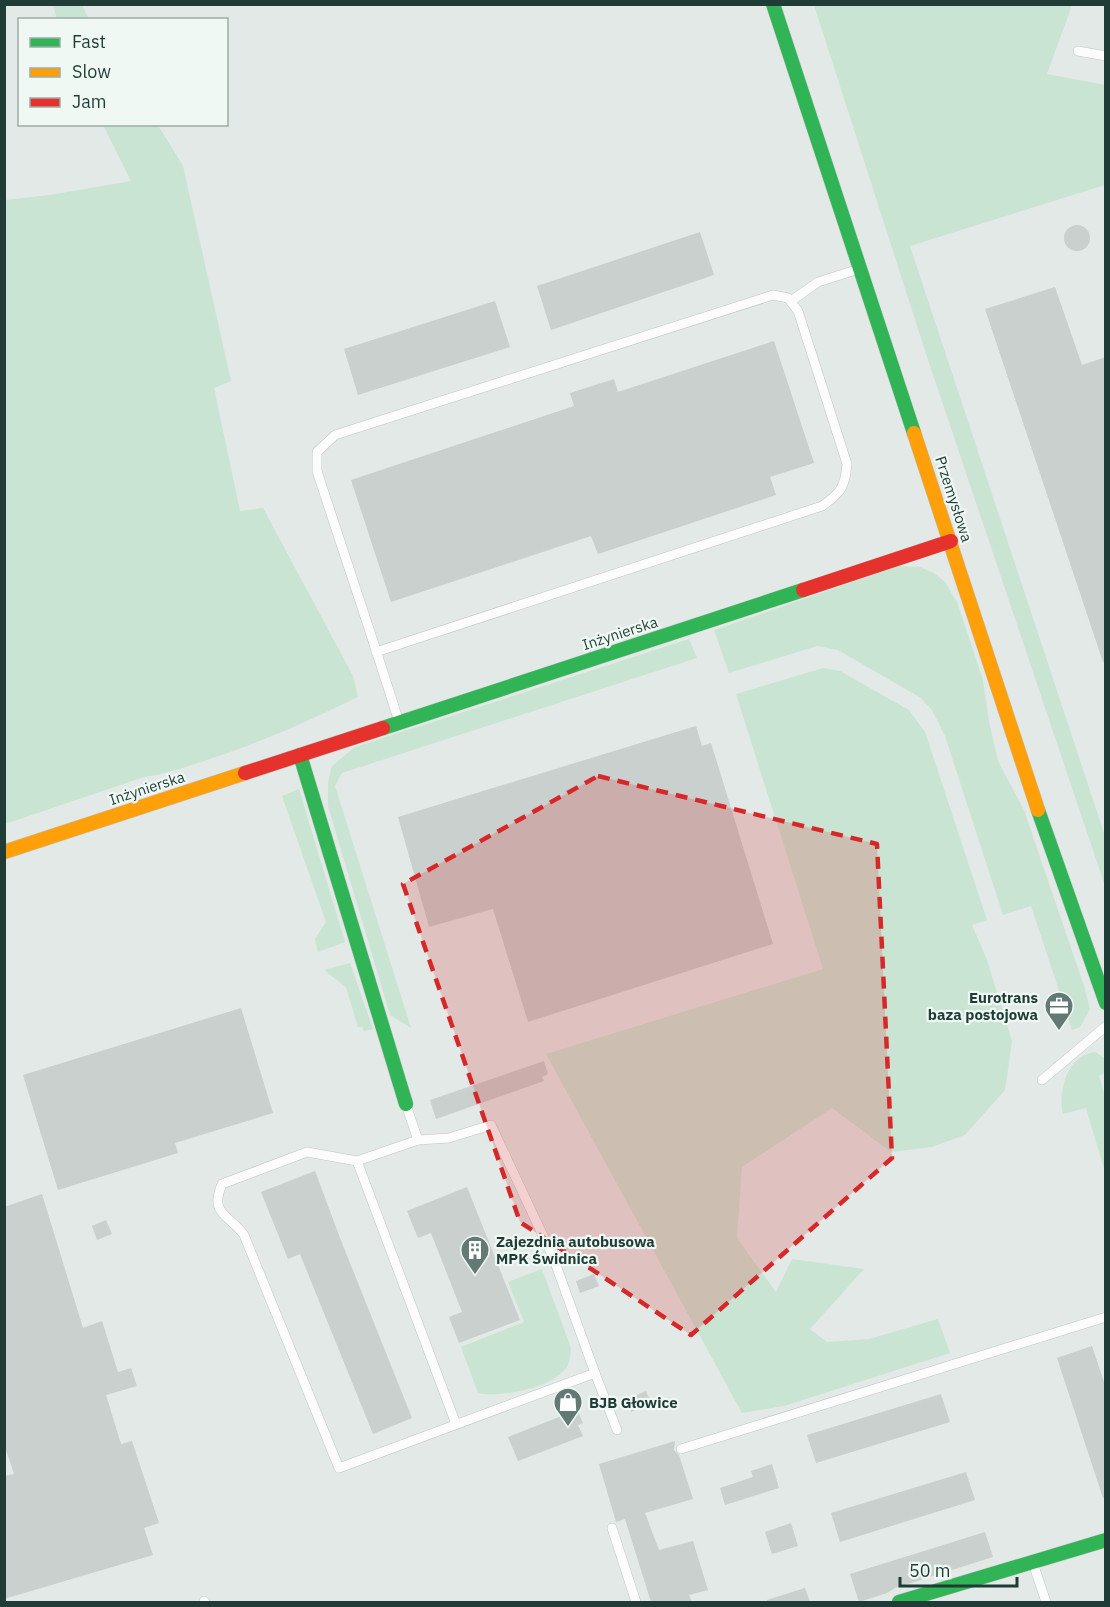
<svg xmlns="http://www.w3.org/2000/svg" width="1110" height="1607" viewBox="0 0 1110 1607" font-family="'IBM Plex Sans',sans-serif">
<rect width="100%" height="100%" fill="#e2e9e6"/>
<g fill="#cae4d3">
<path d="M53,5H82L89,19H57Z"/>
<path d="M814,5H1072L1047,74L1105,85V185L910,246L1105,836V886L928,360Z"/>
<path d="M103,125H158L183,166L231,381L214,388L240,511L263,508L353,676L358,697C309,721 259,743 207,760C186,767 166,774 144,777L5,824V200L50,195L131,181Z"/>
<path d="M899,566L920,567L934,573L945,582L957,602L983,680L989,722L998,761L1024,810L1085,989L1090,1009L1080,1027L1072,1030L1031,906L1003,915L945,736L932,710L921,698L838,650L817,646L729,673L714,630Z"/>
<path d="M689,639L697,658L342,773L335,786L411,1028L390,1015L328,806V783L332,766L355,747Z"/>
<path d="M823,668L840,671L909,710L925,732L987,920L972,925L987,960L1012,1041L1005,1090L965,1135L932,1147L891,1152L832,1108L742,1167L737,1238L776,1292L792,1259L864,1269L810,1329L827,1342L869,1339L938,1319L950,1353L784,1406L742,1413L546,1054L823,969L736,694Z"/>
<path d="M299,789L345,942L318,952L315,939L326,922L282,796Z"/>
<path d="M350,963L373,1029L364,1031L362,1027H358L346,987L324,970Z"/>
<path d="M1095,1052L1105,1058V1073L1099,1076L1105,1097V1172L1086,1108L1063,1114C1058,1090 1067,1056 1095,1052Z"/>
<path d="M542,1269L571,1348C570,1355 570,1361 567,1367C552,1388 501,1398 478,1393L461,1347L524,1322L508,1282Z"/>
</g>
<g fill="#c9d0cd">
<circle cx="1077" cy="238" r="13"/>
<path d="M700,232L714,275L551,330L537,286Z"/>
<path d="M1055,287L1082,365L1106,357V662H1103L985,309Z"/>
<path d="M495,301L510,347L358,395L344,349Z"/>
<path d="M774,341L814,463L770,477L776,495L598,554L591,536L391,602L351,480L574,406L570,393L614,379L618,392Z"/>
<path d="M696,726L702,746L711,743L773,944L528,1022L493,909L429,927L398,817Z"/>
<path d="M241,1008L273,1113L175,1143L178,1153L58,1190L23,1075Z"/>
<path d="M544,1061L548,1074L542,1077L544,1081L436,1119L430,1100Z"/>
<path d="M315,1171L340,1238L412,1418L373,1434L300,1254L288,1259L261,1192Z"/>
<path d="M467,1187L520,1320L459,1343L449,1317L462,1312L431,1233L418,1238L407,1211Z"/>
<path d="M42,1194L83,1328L102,1321L118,1372L131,1368L137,1386L106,1395L121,1444L132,1441L159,1523L144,1528L153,1555L4,1599V1476L14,1474L4,1444V1207Z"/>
<path d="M106,1220L112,1234L97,1240L92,1226Z"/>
<path d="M594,1274L599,1286L580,1293L576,1281Z"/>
<path d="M1092,1346L1106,1388V1497L1103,1498L1057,1358Z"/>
<path d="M646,1391L651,1404L631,1412L627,1399Z"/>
<path d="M941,1394L950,1422L816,1463L807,1435Z"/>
<path d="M577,1410L583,1423L578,1425L583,1436L518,1461L508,1437Z"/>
<path d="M675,1441L674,1450L679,1455L693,1499L645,1513L659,1550L693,1541L708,1590L689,1595L692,1602H651L625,1519L616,1522L599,1464Z"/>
<path d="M772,1464L779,1488L725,1505L720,1488L753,1477L751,1471Z"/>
<path d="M966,1472L975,1500L840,1542L831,1513Z"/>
<path d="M791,1523L798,1546L772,1554L765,1532Z"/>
<path d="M985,1532L993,1557L895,1588L887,1593L859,1602L850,1574Z"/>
<path d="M805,1588L810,1602H767V1600Z"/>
</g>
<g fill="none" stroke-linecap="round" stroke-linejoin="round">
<g stroke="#bfc6c3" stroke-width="10">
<g id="lane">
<path d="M1078,51L1106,56"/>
<path d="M791,301L818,282L859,269"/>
<path d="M376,652L822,506C841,493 845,487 847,464L798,311L788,298L773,295L335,435L317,452V471C344,554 372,636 398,719"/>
<path d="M1042,1080L1106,1026"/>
<path d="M406,1105L418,1140L357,1161L456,1424"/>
<path d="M357,1161L307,1152L222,1184C209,1215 229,1214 244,1235L339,1468L595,1373L553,1257L491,1125L449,1138L418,1140"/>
<path d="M595,1373L617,1430"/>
<path d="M681,1449L1106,1317"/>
<path d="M612,1528L636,1602"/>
<path d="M1033,1563L1046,1602"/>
<path d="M204,1601L205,1602"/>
</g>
</g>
<g stroke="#bec6c3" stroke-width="15">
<g id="fast">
<path d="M773,4L914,433"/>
<path d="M383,728L803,590"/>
<path d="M300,755L406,1104"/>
<path d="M1038,810L1106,1003"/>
<path d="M899,1602L1106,1540"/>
</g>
</g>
<g stroke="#bec6c3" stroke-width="15">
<g id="slow">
<path d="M914,433L1038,810"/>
<path d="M4,852L245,773"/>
</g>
</g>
<g stroke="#bec6c3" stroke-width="15">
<g id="jam">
<path d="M803,590L951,541"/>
<path d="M245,773L383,728"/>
</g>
</g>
<use href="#lane" stroke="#fbfcfb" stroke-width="9"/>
<use href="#fast" stroke="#30b455" stroke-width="14"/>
<use href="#slow" stroke="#ff9f0a" stroke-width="14"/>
<use href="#jam" stroke="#e5322d" stroke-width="14"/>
</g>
<path fill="#d62828" fill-opacity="0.2" stroke="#d62828" stroke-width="4.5" stroke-dasharray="12 8" stroke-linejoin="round" d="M598,776L877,844L892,1158L691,1335L520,1222L403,884Z"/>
<defs>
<g id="office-pin" transform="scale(1.5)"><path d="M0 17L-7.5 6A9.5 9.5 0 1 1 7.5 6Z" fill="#637974" stroke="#f0f8f4"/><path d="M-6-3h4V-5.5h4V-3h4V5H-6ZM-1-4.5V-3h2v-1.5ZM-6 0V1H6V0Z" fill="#fff"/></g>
<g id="building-pin" transform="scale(1.5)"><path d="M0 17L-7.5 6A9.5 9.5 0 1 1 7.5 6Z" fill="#637974" stroke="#f0f8f4"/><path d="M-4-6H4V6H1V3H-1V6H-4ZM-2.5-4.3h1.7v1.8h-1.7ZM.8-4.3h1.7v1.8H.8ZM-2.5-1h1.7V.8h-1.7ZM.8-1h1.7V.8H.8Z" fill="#fff"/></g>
<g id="shop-pin" transform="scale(1.5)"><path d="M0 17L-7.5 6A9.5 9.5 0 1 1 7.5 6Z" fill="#637974" stroke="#f0f8f4"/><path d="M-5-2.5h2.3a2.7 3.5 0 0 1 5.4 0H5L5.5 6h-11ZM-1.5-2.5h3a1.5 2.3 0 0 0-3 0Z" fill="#fff"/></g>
</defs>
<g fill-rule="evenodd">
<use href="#office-pin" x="1059" y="1006"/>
<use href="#building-pin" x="475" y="1250"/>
<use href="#shop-pin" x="568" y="1402"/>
</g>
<g text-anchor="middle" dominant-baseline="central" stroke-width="4.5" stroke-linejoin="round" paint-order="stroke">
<g font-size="15" fill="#1f3d36" stroke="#f0f8f4">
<text transform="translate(954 499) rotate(72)">Przemysłowa</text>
<text transform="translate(620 633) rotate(-18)">Inżynierska</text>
<text transform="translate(147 788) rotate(-18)">Inżynierska</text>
</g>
<g font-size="15" font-weight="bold" fill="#1f3d36" stroke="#f0f8f4" text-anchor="start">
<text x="1038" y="997" text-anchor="end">Eurotrans<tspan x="1038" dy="17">baza postojowa</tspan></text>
<text x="496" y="1241">Zajezdnia autobusowa<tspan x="496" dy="17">MPK Świdnica</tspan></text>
<text x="589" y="1402">BJB Głowice</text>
</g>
</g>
<rect width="1110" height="1607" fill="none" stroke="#1f3d36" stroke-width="12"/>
<rect x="18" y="18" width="210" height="108" fill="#f0f8f4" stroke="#9cada8" stroke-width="1.5"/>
<rect x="30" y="38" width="30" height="9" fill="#30b455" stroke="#9cada8" stroke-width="1.5"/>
<text x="72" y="48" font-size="18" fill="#1f3d36">Fast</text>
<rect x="30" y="68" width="30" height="9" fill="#ff9f0a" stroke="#9cada8" stroke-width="1.5"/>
<text x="72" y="78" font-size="18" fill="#1f3d36">Slow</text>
<rect x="30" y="98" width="30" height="9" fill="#e5322d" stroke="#9cada8" stroke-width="1.5"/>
<text x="72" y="108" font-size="18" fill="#1f3d36">Jam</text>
<path d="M900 1577v9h117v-9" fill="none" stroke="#1f3d36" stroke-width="3"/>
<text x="909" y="1577" font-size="18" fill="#1f3d36" stroke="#f0f8f4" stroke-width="4.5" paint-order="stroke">50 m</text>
</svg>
